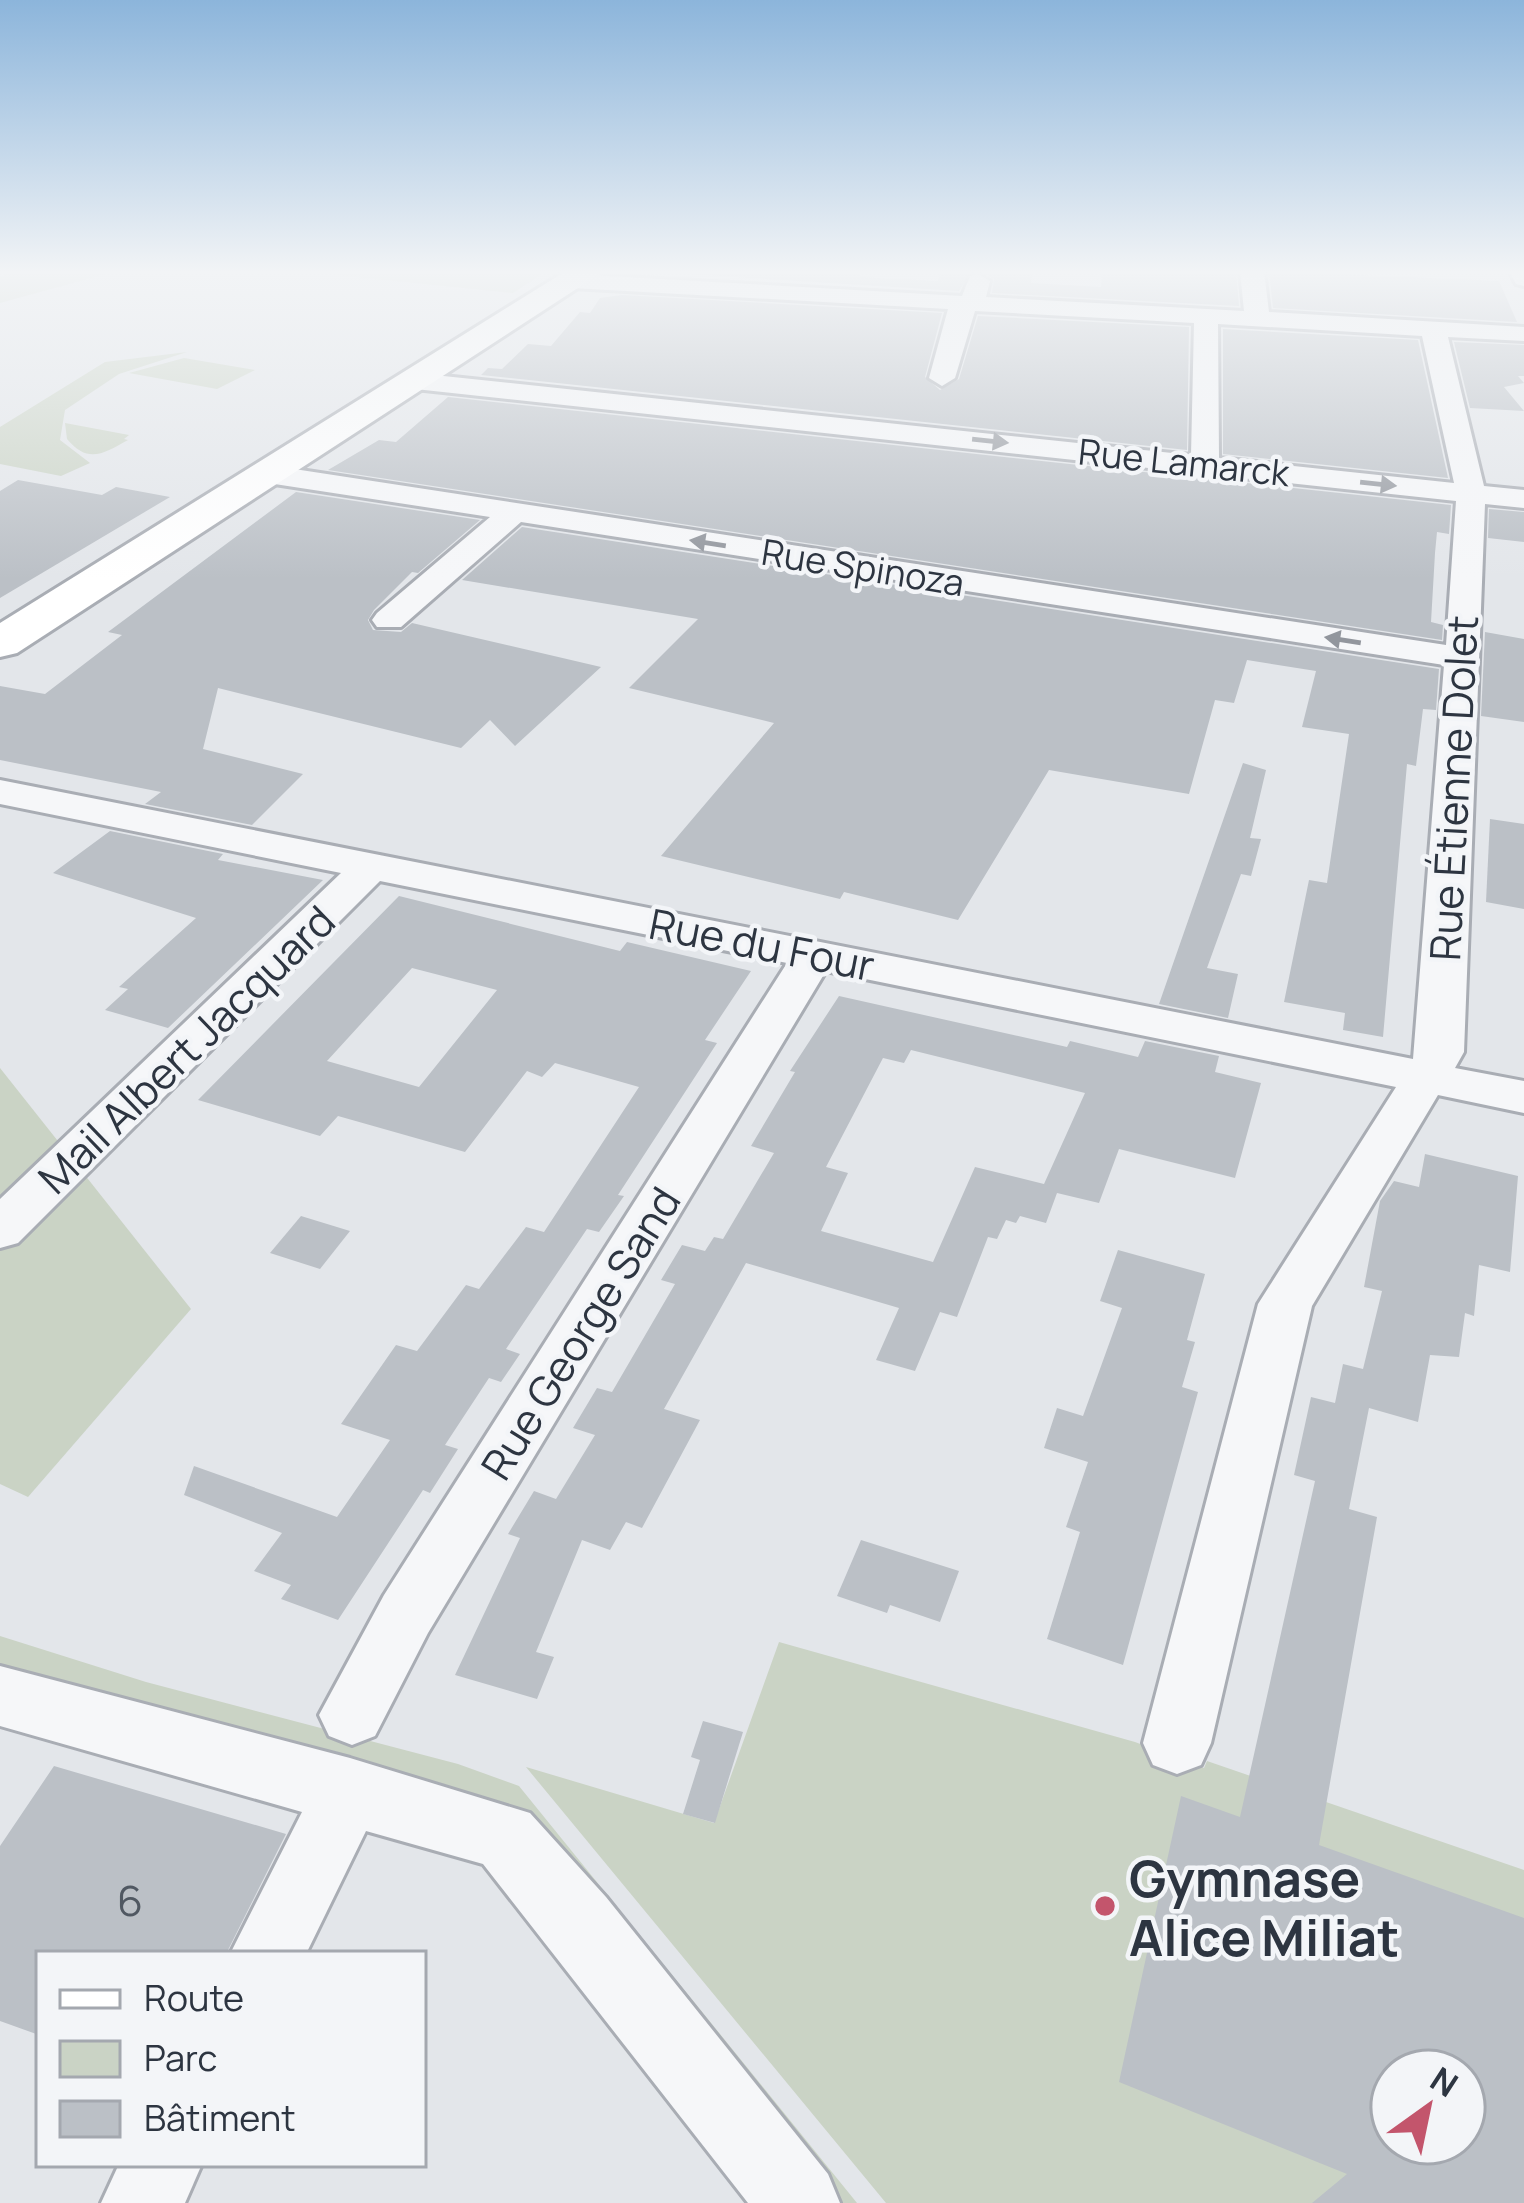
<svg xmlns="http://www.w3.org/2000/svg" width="1524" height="2203" viewBox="0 0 1524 2203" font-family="Manrope,sans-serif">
<rect width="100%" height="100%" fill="#e3e6ea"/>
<g fill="#cad3c5" fill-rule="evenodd">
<path d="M117,271L0,303V277L11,272Z"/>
<path d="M340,271H547L513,293L336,275Z"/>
<path d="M187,352L119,374L65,410L60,440L90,463L61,476L0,464V427L105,362Z"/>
<path d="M184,358L255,370L217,389L129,373Z"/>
<path d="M65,423L129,435L124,439L128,440C103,454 88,464 67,439Z"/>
<path d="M0,1068L191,1309L28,1497L0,1484Z"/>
<path d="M0,1636L146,1682L458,1764L519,1786L857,2203H835L535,1823L0,1673Z"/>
<path d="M779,1642L1135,1742L1204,1768L1207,1761L1524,1870V2203H886L526,1767L714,1823ZM1392,2071H1464V2143H1392Z"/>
</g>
<g fill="#bbc0c6" fill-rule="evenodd">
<path d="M639,271H862L859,277L938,281L941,271H972L959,291Z"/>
<path d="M982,271H1033L1031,283L1101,287L1102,271H1236L1239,306L992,293L994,279Z"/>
<path d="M1269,271L1499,281L1517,322L1273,308Z"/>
<path d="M622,295L942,313L925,377L940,390L959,379L978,316L1189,327L1187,450L481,375L488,368L502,369L528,344L551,346L580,312L590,313L600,298Z"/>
<path d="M1223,329L1418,340L1448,478L1223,454Z"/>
<path d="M1454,342L1524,345V376H1518L1524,383L1504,387L1524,411L1470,408Z"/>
<path d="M448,397L1451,505L1449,534L1437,532L1435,553L1431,622L1443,625L1442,640L328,470L379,440L396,442Z"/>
<path d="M18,480L102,495L116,487L170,497L0,598V491Z"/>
<path d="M296,492L480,520L418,573L412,572L374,610L368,620L373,630L401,632L412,623L601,667L515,746L490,720L461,748L218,688L203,749L303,774L252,825L145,804L161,792L0,760V686L45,694L122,635L108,632Z"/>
<path d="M1489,509L1524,512V542L1488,538Z"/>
<path d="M522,527L1439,669L1436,710L1423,709L1416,766L1407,764L1383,1037L1343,1030L1345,1013L1284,1002L1309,880L1327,883L1349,734L1302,727L1316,671L1247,660L1234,703L1215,700L1189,794L1049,770L958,920L844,892L840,899L661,856L774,723L629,688L698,619L462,580Z"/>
<path d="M1485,632L1524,639V722L1481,716Z"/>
<path d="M1243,763L1266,770L1250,838L1261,839L1251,876L1241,874L1207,968L1238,974L1228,1018L1159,1004Z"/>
<path d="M1490,819L1524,824V909L1486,902Z"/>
<path d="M110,831L223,854L218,860L323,880L168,1028L105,1010L128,989L119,987L196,918L53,873Z"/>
<path d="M399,896L620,951L627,942L751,971L705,1040L717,1043L618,1195L624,1196L599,1232L587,1229L506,1349L520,1354L501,1382L489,1378L445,1445L458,1449L430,1493L423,1490L338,1620L281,1599L291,1585L254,1571L282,1533L184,1495L194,1466L337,1517L390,1440L341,1424L396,1345L417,1351L466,1285L479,1289L526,1227L544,1232L639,1087L555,1063L542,1077L527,1071L465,1152L338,1116L320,1136L198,1100ZM412,968L497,990L419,1087L327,1061Z"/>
<path d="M839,996L1067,1047L1070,1041L1138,1057L1145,1041L1219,1056L1215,1072L1261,1083L1235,1178L1119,1149L1099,1203L1057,1193L1046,1223L1020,1216L1016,1223L1006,1220L997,1239L988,1237L957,1317L940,1312L915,1371L876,1360L899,1308L746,1263L664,1409L700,1420L642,1528L626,1522L610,1550L582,1540L536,1652L554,1657L537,1699L455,1675L520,1538L508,1534L534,1491L556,1499L595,1435L573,1428L597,1388L612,1392L675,1284L661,1280L682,1245L705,1251L714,1237L723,1239L774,1153L751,1146L795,1072L790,1071ZM911,1050L1085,1093L1044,1184L975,1167L933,1262L821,1231L848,1173L826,1167L883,1058L904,1063Z"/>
<path d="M1425,1154L1518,1176L1510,1272L1479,1265L1474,1316L1465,1313L1459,1357L1430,1355L1418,1422L1369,1408L1349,1509L1377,1517L1319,1845L1524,1918V2203H1312L1347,2174L1119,2082L1181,1796L1240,1817L1315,1481L1294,1475L1311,1397L1335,1403L1343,1364L1363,1369L1382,1291L1364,1287L1380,1201L1394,1181L1419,1187ZM1392,2071H1464V2143H1392Z"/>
<path d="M301,1216L350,1231L320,1269L270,1253Z"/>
<path d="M1118,1250L1205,1274L1187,1340L1195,1342L1182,1387L1198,1392L1123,1665L1047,1639L1080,1532L1066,1527L1088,1462L1044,1448L1057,1408L1083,1416L1122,1308L1100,1301Z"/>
<path d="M861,1540L959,1571L940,1622L890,1605L887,1613L837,1596Z"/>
<path d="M703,1721L743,1732L715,1823L683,1814L700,1760L691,1757Z"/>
<path d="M54,1766L286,1834L226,1954H39V2035L0,2021V1846Z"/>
</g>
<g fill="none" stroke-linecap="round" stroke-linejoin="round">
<g stroke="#a9adb4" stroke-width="6">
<g id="street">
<path d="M1240,271H1264L1269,312L1524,327V341L1448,337L1484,486L1524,490V508L1485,504L1464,1052L1455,1068L1524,1081V1113L1438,1095L1312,1306L1211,1743L1201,1765L1177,1774L1153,1765L1143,1743L1258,1304L1396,1087L826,971L428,1633L375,1736L352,1745L329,1736L319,1715L384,1595L787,963L380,881L18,1243L0,1248V1199L341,873L0,804V780L1413,1059L1444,665L521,522L401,627H377L372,620L377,613L490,517L268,483L253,474L268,465L1446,645L1456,501L415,389L402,381L415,373L1191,455L1194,323L975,311L955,378L942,386L929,378L948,309L572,288L560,281L572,274L962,296L970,276L978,274L990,281L986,297L1244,311ZM1218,324L1422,336L1454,483L1219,458Z"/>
<path d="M1509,271H1524V286L1516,284Z"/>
<path d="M0,1666L350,1758L530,1813L606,1897L828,2174L840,2203H748L483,1864L366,1831L306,1954H230L302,1812L0,1726Z"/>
<path d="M119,2164H202L185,2203H101Z"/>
</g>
</g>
<g stroke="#a9adb4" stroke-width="6">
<path id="secondary" d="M566,271H604L17,653L0,657V623Z"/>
</g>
<use href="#street" fill="#f6f7f9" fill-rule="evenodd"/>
<use href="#secondary" fill="#fff" fill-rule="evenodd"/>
</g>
<defs><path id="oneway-solid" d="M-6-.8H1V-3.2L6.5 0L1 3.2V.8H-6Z" transform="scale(3)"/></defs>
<g fill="#92969d">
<use href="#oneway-solid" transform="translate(990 441) rotate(6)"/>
<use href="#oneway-solid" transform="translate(1378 484) rotate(6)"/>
<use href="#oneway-solid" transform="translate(708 543) rotate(-171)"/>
<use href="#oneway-solid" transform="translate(1343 640) rotate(-171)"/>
</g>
<linearGradient id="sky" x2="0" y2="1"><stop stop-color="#8cb5db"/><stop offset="0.47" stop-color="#f2f4f6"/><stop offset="1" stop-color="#f2f4f6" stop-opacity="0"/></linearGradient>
<rect width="1524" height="579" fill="url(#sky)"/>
<circle fill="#c3556c" stroke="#f3f5f8" stroke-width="4.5" cx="1105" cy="1906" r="12"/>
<g text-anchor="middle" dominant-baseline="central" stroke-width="9" stroke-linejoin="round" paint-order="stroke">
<g font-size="36" fill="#2d3541" stroke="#f3f5f8">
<text transform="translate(1184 462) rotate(6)">Rue Lamarck</text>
<text transform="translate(863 567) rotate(9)">Rue Spinoza</text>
</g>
<g font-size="42" fill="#2d3541" stroke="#f3f5f8">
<text transform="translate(1453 788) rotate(-87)">Rue Étienne Dolet</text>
<text transform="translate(762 944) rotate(11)">Rue du Four</text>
<text transform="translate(186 1049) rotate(-44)">Mail Albert Jacquard</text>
<text transform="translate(580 1333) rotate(-58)">Rue George Sand</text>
</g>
<g font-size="42" fill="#505862">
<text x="130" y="1900">6</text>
</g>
<g font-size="51" font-weight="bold" fill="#2d3541" stroke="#f3f5f8" text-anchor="start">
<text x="1129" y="1877">Gymnase<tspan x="1129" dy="59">Alice Miliat</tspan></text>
</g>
</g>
<rect x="36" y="1951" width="390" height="216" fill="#f3f5f8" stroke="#a4a8af" stroke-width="3"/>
<rect x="60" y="1990" width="60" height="18" fill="#ffffff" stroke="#a4a8af" stroke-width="3"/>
<text x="144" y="2011" font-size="36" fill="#2d3541">Route</text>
<rect x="60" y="2041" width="60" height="36" fill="#cad3c5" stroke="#a4a8af" stroke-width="3"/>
<text x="144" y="2071" font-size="36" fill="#2d3541">Parc</text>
<rect x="60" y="2101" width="60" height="36" fill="#bbc0c6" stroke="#a4a8af" stroke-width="3"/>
<text x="144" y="2131" font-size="36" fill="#2d3541">Bâtiment</text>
<g transform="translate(1428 2107) rotate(33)"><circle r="57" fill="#f3f5f8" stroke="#a4a8af" stroke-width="3"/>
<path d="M0-9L21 45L0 30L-21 45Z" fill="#c3556c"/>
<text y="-18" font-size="33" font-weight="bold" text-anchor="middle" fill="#2d3541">N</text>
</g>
</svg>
